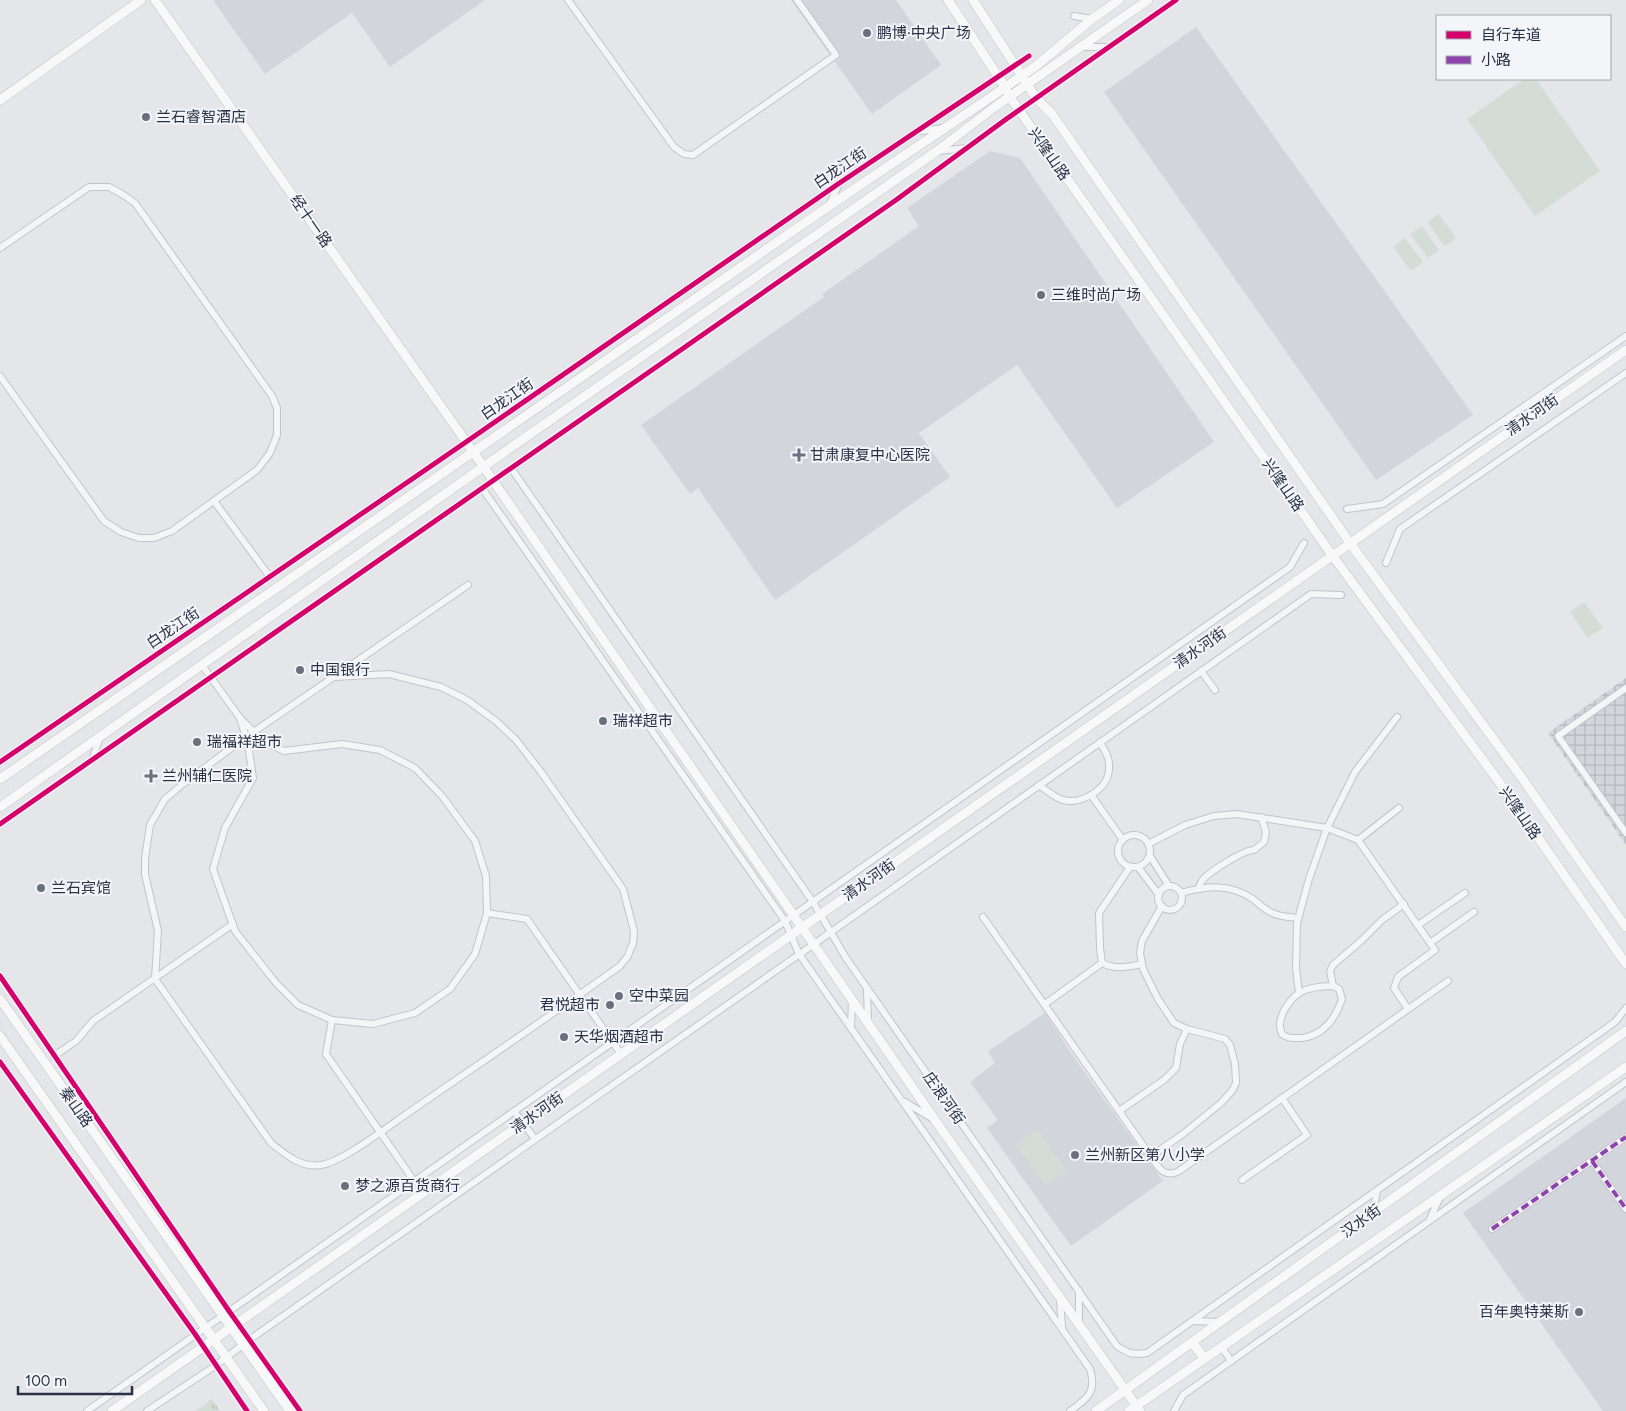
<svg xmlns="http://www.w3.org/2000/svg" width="1626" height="1411" viewBox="0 0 1626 1411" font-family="Figtree,'Noto Sans SC',sans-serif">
<defs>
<pattern id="industrial-grid" width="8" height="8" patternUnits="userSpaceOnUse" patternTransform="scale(1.25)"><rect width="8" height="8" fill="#d3d5dd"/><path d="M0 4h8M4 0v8" fill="none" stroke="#b5b7bf"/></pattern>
<pattern id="grass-tufts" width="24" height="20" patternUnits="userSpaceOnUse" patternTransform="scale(1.25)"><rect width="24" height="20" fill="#d4ddd5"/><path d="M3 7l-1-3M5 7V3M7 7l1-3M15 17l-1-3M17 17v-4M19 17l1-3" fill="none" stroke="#b6beb8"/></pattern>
</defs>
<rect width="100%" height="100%" fill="#e5e6ea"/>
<g fill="#d3d5dd">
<path d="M213,0H485L390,67L352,13L265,74Z"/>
<path d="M791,0H896L941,65L872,114Z"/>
<path d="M1196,27L1473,415L1376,480L1104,92Z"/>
<path d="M990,151L1020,158L1214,442L1117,508L1017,365L919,433L950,477L775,600L698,488L690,494L641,425L824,297L822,294L919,226L907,208Z"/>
<path d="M1045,1013L1078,1063L1163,1181L1071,1246L987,1128L998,1120L970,1082L995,1063L988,1051Z"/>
<path d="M1626,1098V1411H1603L1463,1213Z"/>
</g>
<path fill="url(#industrial-grid)" d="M1626,678V845L1548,733Z"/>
<path fill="url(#grass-tufts)" d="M212,1399L220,1411H195Z"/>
<g fill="#d4ddd5">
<path d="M1524,79H1536L1600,171L1535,216L1467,119Z"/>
<path d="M1439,214L1456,238L1445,246L1427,222Z"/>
<path d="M1422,226L1439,250L1428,258L1410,234Z"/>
<path d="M1405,238L1423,262L1411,271L1393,247Z"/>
<path d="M1584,602L1603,628L1588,638L1570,612Z"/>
<path d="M1038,1130L1066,1171L1045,1185L1016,1145Z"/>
</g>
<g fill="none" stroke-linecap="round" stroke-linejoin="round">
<g stroke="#c3c4c8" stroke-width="8">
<g id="street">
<path d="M568,0L674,147L684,154L693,155L836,55L797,0"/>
<path d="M1074,16L1092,19"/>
<path d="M1081,47H1110"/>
<path d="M922,131L944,128"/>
<path d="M938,151L967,148"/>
<path d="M829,206L838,186"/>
<path d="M0,248L89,187H109L122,194L135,203L272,396L277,408V435L270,453L257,470L172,531L154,538H139L121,532L104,521L0,376"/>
<path d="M511,468L813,902L846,958L1117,1346C1129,1354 1133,1355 1147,1353L1615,1022L1626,1008"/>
<path d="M482,488L785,921L799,954L1090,1369C1097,1392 1088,1398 1070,1411"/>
<path d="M214,501L270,577"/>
<path d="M1347,509L1383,504L1626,336"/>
<path d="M1386,563L1400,529L1626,373"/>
<path d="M202,665L240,718L262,740L284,751L342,744L380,750L415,768L442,796L475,841L486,876L487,913L475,954L450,989L415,1013L373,1024L332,1020L298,1005L276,983L235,931L213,869L225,828L253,778L248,744L240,718"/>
<path d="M1201,671L1215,690"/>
<path d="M334,677L389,674L441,687L467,700L496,721L516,740L541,772L623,889L634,931L633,944L630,950L628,956L620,966C550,1016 479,1064 408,1113C390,1125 341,1163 321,1165C301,1168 286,1155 271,1143L155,979L158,931L145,874V858L150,825L165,799L183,784L246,737L468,585"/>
<path d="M1626,688L1558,736L1626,833"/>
<path d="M92,760L100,737"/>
<path d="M0,762L466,442L838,184L1029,56"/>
<path d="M1039,785C1046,790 1055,798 1063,800C1082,805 1109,789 1109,768C1110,758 1105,751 1100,742"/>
<path d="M1091,795L1123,840"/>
<circle cx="1134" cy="851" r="16"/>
<path d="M1358,840L1399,808"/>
<path d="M1148,844L1185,825L1214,816L1237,814L1327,828L1358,840L1435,950L1398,977L1394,988L1408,1009"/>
<path d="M1150,856L1169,886"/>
<path d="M1138,867L1159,895"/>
<circle cx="1170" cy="898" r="12"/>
<path d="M1199,888C1200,886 1200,883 1202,881C1207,873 1245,849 1254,850L1264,842L1266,832L1261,817"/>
<path d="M1181,893C1207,886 1229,883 1253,899C1259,904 1267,912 1275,914C1282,917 1291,917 1298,918"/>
<path d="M487,913L527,919L621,1054"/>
<path d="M983,917L1159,1168C1165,1174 1172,1175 1179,1171L1448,981"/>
<path d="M1418,925L1465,893"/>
<path d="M1430,943L1474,912"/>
<path d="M1102,963L1100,948L1099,913L1130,867"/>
<path d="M1102,963C1116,970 1127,967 1142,964"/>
<path d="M1333,986L1339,989L1342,999C1336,1018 1323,1036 1301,1038C1293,1038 1288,1039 1282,1034C1275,1020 1288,1001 1299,993C1309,987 1322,986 1333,986Z"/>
<path d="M1333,986L1330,971L1333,965L1362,940L1382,920L1404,904"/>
<path d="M867,990L868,1021"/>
<path d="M1299,993L1296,968L1297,923L1309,879L1327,828L1355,772L1397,717"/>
<path d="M1045,1004L1102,963"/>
<path d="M332,1020L326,1054L414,1181"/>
<path d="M851,1028L852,1000"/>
<path d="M54,1056L76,1041L93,1021L233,924"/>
<path d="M905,1102L933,1119"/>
<path d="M514,1111L535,1139"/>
<path d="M1119,1111L1164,1080L1176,1068L1180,1044L1187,1029"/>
<path d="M1151,1156L1183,1134L1221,1103L1232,1091L1236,1083L1235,1064L1230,1045L1225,1039L1187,1029L1174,1023L1158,999L1143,969L1140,953L1142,941L1162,906"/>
<path d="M1592,1161L1626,1209"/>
<path d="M1242,1180L1307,1135L1282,1098"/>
<path d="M1373,1213L1377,1191"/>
<path d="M1430,1219L1440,1197"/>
<path d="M1492,1229L1626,1137"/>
<path d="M1079,1291V1324"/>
<path d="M1060,1300L1062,1327"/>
<path d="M1192,1321L1219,1322"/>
<path d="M1221,1346L1231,1361"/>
<path d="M87,1411L1290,567L1304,543"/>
<path d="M147,1411L215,1366L249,1340L814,944L1311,594L1341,595"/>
<path d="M1174,1411L1183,1395L1626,1082"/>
</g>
</g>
<g stroke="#c3c4c8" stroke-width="10">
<g id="secondary">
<path d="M155,0L474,453L935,1120L1140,1411"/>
<path d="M948,0L1005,87L1009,96L1019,110L1332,555L1505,790L1626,964"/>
<path d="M973,0L1036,98L1052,114L1350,543L1522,778L1626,927"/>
<path d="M0,100L141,0"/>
<path d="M0,779L829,206L991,97L1036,66L1092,19L1119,0"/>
<path d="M0,807L483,467L937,151L996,106L1148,0"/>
<path d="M0,999L290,1411"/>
<path d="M0,1036L264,1411"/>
<path d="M1192,1342L1204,1358"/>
<path d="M112,1411L1626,350"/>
<path d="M1096,1411L1626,1031"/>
<path d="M1129,1411L1626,1067"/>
</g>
</g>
<use href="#street" stroke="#f4f5f7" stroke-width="6"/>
<use href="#secondary" stroke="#f8f8f8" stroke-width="9"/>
<g stroke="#8e44ad" stroke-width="4" stroke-dasharray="8 4" stroke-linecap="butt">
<path d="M1592,1161L1626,1209"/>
<path d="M1492,1229L1626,1137"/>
</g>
<g stroke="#f3f5f9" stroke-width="8">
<g id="cycleway">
<path d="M0,762L466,442L838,184L1029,56"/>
<path d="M0,824L896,200L1005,120L1176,0"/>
<path d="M0,976L229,1311L300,1411"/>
<path d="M0,1062L195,1334L247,1411"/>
</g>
</g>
<use href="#cycleway" stroke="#d6006c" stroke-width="5"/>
</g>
<g fill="#6b707f" stroke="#f3f5f9" stroke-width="2">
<circle cx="867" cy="33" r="5"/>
<circle cx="146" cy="117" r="5"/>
<circle cx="1041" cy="295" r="5"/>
<path d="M796.5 447.5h5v5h5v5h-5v5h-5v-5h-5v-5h5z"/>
<circle cx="300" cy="670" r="5"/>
<circle cx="603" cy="721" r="5"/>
<circle cx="197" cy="742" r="5"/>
<path d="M148.5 768.5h5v5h5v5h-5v5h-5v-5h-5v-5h5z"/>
<circle cx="41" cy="888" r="5"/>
<circle cx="619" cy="996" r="5"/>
<circle cx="610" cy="1005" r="5"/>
<circle cx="564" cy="1037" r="5"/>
<circle cx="1075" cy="1155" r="5"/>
<circle cx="345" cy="1186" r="5"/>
<circle cx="1579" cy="1312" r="5"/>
</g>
<g text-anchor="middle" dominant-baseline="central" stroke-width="4" stroke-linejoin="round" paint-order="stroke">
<g font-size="15" fill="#2a3045" stroke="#f3f5f9" text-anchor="start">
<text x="877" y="33">鹏博·中央广场</text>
<text x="156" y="117">兰石睿智酒店</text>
<text x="1051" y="295">三维时尚广场</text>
<text x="810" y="455">甘肃康复中心医院</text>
<text x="310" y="670">中国银行</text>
<text x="613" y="721">瑞祥超市</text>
<text x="207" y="742">瑞福祥超市</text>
<text x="162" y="776">兰州辅仁医院</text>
<text x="51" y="888">兰石宾馆</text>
<text x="629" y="996">空中菜园</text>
<text x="600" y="1005" text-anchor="end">君悦超市</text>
<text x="574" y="1037">天华烟酒超市</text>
<text x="1085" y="1155">兰州新区第八小学</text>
<text x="355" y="1186">梦之源百货商行</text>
<text x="1569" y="1312" text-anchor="end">百年奥特莱斯</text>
</g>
<g font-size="15" fill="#2a3045" stroke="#f3f5f9">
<text transform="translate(1049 154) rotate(55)">兴隆山路</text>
<text transform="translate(840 168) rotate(-34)">白龙江街</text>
<text transform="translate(311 221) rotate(55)">经十一路</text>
<text transform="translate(507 399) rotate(-35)">白龙江街</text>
<text transform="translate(1532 415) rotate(-35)">清水河街</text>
<text transform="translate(1283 485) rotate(55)">兴隆山路</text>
<text transform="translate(173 628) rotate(-34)">白龙江街</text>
<text transform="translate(1200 648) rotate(-35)">清水河街</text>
<text transform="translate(1520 813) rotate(55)">兴隆山路</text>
<text transform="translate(869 880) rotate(-35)">清水河街</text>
<text transform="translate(944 1098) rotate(55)">庄浪河街</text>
<text transform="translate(76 1107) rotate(55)">秦山路</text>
<text transform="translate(537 1113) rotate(-35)">清水河街</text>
<text transform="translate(1361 1221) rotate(-36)">汉水街</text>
</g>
</g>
<rect x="1436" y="15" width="175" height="65" fill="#f3f5f9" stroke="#a3a6b1"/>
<rect x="1446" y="31" width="25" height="8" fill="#d6006c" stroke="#a3a6b1"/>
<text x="1481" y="40" font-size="15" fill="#2a3045">自行车道</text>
<rect x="1446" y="56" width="25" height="8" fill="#8e44ad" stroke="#a3a6b1"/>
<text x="1481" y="65" font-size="15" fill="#2a3045">小路</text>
<path d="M18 1386v8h114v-8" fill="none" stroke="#2a3045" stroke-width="2.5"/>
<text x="25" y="1386" font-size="15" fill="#2a3045" stroke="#f3f5f9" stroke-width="4" paint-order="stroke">100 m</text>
</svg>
